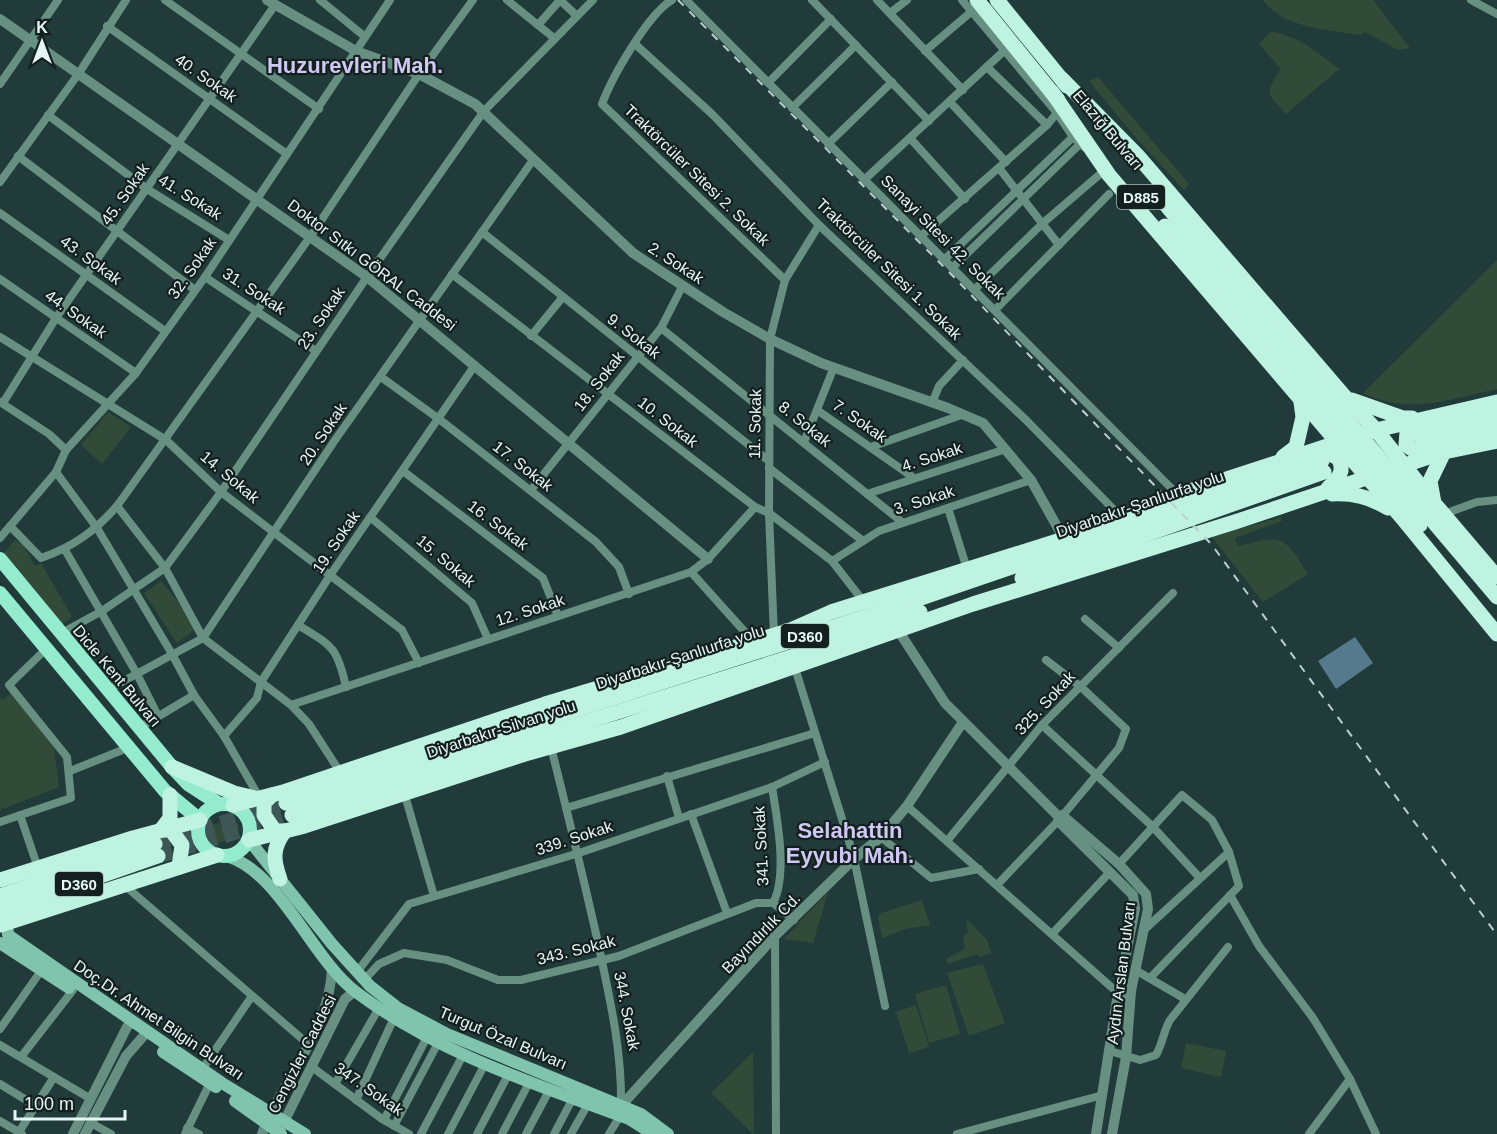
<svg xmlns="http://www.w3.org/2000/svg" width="1497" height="1134" viewBox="0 0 1497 1134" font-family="Arial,sans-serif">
<rect width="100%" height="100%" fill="#203b3a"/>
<g fill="#324b38">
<path d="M1263,0H1373L1410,48L1398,50L1365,32L1360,35C1328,29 1284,29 1263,0Z"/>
<path d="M1270,32C1296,34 1319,53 1339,69L1286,114C1265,91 1265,94 1281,69L1259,44Z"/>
<path d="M1098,77L1189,184L1184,190L1137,139L1089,81Z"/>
<path d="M1497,260V389C1449,399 1410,416 1363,393Z"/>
<path d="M108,412L131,427L102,464L81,445Z"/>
<path d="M1281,517L1282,521L1235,538L1238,546C1283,535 1283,534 1308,574L1263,602L1212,537Z"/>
<path d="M15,540L23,545L35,566L41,563L72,617L60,626L4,553Z"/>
<path d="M161,581L186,612L194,630L177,643L144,593Z"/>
<path d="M12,692L54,748L59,787L0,810V697L3,700Z"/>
<path d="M229,818L239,825L238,836L217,844C209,842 207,835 209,827Z"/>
<path d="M828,892L813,943L784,939Z"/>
<path d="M922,900L930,925L905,929L882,938L878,917L881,913Z"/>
<path d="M966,918L987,940L991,953L980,957L977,954L948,964L946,959L965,949L963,937L968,933Z"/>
<path d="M983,964L1005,1023L969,1036L947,973Z"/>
<path d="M946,985L960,1034L929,1043L915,994Z"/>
<path d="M916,1005L929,1047L909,1053L896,1012Z"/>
<path d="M1186,1043L1226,1051L1221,1077L1181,1068Z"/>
<path d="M753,1052L754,1134H753L711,1093Z"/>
</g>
<path fill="#557a8d" d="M1355,637L1373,663L1336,689L1318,661Z"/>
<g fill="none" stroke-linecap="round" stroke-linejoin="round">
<g stroke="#3e5756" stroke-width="15" stroke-dasharray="15 8" stroke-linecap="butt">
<path d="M155,844L286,803"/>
<path d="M158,856L292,815"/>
</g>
<g stroke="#689082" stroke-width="8">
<path d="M165,0L319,109"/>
<path d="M320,0L364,36"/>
<path d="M507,0L554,38"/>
<path d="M560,0L577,16"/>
<path d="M672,0C648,14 612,77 602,104L785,280"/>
<path d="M686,0L1178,495"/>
<path d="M812,0L929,121"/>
<path d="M877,0L963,90"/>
<path d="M962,0L1057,113L1073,137L1084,147"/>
<path d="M1471,0L1497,14"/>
<path d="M890,13L907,0"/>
<path d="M538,25L560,0"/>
<path d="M107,26L287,154"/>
<path d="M635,44L712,114L819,225L1026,420L1121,517"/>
<path d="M925,51L971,12"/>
<path d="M987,67L1047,125"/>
<path d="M768,83L831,19"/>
<path d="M0,84L58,0"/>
<path d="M950,102L1006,162"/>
<path d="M792,108L856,45"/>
<path d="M48,115L147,189L229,240"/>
<path d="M910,138L965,199"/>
<path d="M828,144L892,82"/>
<path d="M18,156L195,290"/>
<path d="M999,168L1059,245"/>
<path d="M864,180L1005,50"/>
<path d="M0,182L79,73L126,0"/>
<path d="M0,213L165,331"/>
<path d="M482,232L769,461"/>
<path d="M921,236L1047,125L1057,113"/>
<path d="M944,260L1073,137"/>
<path d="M952,268L1080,144"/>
<path d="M452,274L755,507L769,513L832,561L860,597"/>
<path d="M205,277L316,351"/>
<path d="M0,279L136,373"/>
<path d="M974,290L1043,223L1106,169"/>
<path d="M995,310L1109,194"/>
<path d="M661,328L902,522"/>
<path d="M531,336L562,298"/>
<path d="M0,337L166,440L221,492L402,630L419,663"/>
<path d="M381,377L439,419L596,542L619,567L629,594"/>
<path d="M0,402L49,434L66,450"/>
<path d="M3,403L56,318L275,5"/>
<path d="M932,403L939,386L963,360"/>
<path d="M817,410L914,478"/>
<path d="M804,442L834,367"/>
<path d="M871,447L964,414"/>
<path d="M769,468L863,541"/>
<path d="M403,471L543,578L558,616"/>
<path d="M56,472L97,528L172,654L194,695L224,736L259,797"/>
<path d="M531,490L661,328L683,285"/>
<path d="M867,494L1006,449"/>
<path d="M117,506L165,568L203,638L291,705L309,724L340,772"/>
<path d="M948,508L967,569"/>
<path d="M1444,514L1477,502L1497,500"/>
<path d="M370,517L472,603L488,639"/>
<path d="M10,526L41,558C73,547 95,531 117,506L310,237L419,74L473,0"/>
<path d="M0,538L56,472L66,450L136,373L205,277L390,0"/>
<path d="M65,550L137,674L158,716"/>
<path d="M832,561L879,531L1031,480"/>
<path d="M691,572L753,641"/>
<path d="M1085,619L1119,648"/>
<path d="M298,625C332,646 337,646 346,687"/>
<path d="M60,634L102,611L165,568L221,492L367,277L484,111L593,0"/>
<path d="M774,636L769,513L770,339L785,280L819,225"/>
<path d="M795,668L853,854L885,1006"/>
<path d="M107,690L203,638L335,440L533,160"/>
<path d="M291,705L691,572L708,559L755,507"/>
<path d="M1042,725L1152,826L1199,877"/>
<path d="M139,728L194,695"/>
<path d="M224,736L257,698L261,682L331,574L475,365"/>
<path d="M551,747C568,815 585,883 600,952C611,1004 622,1053 621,1106"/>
<path d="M70,771L130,747"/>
<path d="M667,776L679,818"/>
<path d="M772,787C777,818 788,875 773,903"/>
<path d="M404,792L434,896"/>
<path d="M907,806L1118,993L1130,1001"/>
<path d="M566,808L815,733"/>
<path d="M691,814L727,913"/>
<path d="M20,815L38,868"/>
<path d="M0,822L71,798L67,757L9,685L48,647"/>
<path d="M881,837L931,878L979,869"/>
<path d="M947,841L1042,725L1173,593"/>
<path d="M1119,864L1182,795L1212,820L1229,852L1239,886L1150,978"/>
<path d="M123,884L308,1044"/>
<path d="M997,885L1058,821L1119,748L1126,729L1081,687L1046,660"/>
<path d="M1230,895L1259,946L1313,1018L1350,1079"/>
<path d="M1144,930L1229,852"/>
<path d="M1052,934L1110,872"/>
<path d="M775,936L776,1134"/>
<path d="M1137,971L1185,999"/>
<path d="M357,972L409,904L579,853L772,787L825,762"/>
<path d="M364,980L379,964L404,953L447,960L498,980H521L619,956L756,903H773L794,920"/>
<path d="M0,1029L43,968"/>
<path d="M0,1045L91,1099"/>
<path d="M1110,1051L1140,1060L1156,1055C1163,1043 1163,1032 1170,1020L1228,947"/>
<path d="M21,1057L73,990"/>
<path d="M312,1067L382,1119L409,1134"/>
<path d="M203,1068L252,996"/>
<path d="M0,1084L36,1106"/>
<path d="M335,1084L379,1008"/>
<path d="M356,1100L394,1018"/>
<path d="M384,1120L427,1037"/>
<path d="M0,1121L22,1134"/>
<path d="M91,1123L111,1134"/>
<path d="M394,1126L438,1043"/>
<path d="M187,1128L199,1134"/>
<path d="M19,1132L54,1077"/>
<path d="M185,1134L210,1083"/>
<path d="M421,1134L463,1055"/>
<path d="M448,1134L485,1064"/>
<path d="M477,1134L509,1073"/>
<path d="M502,1134L530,1081"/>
<path d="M526,1134L550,1089"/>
<path d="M554,1134L573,1098"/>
<path d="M571,1134L588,1104"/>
<path d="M609,1134L620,1116"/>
<path d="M957,1134L1103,1095"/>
<path d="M1309,1134L1350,1079L1376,1134"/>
</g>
<g stroke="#689082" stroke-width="10">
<path d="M267,0L356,51L419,74L475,104L633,253L723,312L770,339L821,363L948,408L983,423L1031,480L1064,539"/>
<path d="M0,19L367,277L708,559"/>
<path d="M898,630L945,703L1060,818"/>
<path d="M1062,815L1119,864L1146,894L1148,909L1131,991L1126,1057L1112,1134"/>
<path d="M1058,821L1133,895L1135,909L1118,993L1096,1134"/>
<path d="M621,1106L775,936L854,859L881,837L907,806L963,722"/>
<path d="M281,1128L345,999L355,991"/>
<path d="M73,1134L127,1027L132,1022"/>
<path d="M85,1134L126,1056L147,1032"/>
<path d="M262,1134C283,1078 330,1030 332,968"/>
</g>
<g stroke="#81c4ad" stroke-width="12">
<path d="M249,840L332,944L370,986L398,1008L447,1034L641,1114L668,1134"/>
<path d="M226,856C280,871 311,958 356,992C437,1053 535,1084 629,1119L653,1134"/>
<path d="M7,923L8,935L222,1083L305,1134"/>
<path d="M0,943L69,988"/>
<path d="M163,1052L216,1087"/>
<path d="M235,1101L281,1134"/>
</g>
<g stroke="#94ebce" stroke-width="14">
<path d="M0,559L172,767L188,784L219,804"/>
<path d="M0,593L165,791L200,820"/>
<circle cx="224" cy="830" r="26"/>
</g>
<g stroke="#bef3e1" stroke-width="15">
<path d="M977,0L1058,100"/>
<path d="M997,0L1067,86"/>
<path d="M1062,79L1137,155L1344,396L1376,430L1434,503"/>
<path d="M1052,92L1109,175L1403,519L1497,634"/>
<path d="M1155,192L1319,387"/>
<path d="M1165,226L1307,391"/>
<path d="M1352,400L1403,418H1412"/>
<path d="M1422,422L1407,432L1406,445L1418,453L1435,452"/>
<path d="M1418,435L1497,416"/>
<path d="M1497,441L1444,452L1430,481L1434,503L1497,577"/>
<path d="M1423,443L1497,428"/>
<path d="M1283,457L1296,447L1303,417L1301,402"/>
<path d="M1328,488C1338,479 1346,471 1338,458L1328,453"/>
<path d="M1332,494C1354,493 1369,497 1388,508"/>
<path d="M1431,519L1497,597"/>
<path d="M1022,578L1324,472"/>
<path d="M172,767L234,793L255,798"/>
<path d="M272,795L264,803V815L275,831H285"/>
<path d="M286,803L871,615L1322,461"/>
<path d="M233,805L283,792L545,704L788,631L831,612L1064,539L1178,495L1376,430L1497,402"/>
<path d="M292,815L791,657L920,612"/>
<path d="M161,830H171L182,845L179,867"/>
<path d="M161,830L170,818V795"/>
<path d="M249,840L301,827L525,754L621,727L973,604L1238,521L1444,452"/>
<path d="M280,879C273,860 272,848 285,831"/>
<path d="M0,880L133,838L200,820"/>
<path d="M0,896L155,844"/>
<path d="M0,911L158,856"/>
<path d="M0,925L217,855"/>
</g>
<path stroke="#bdcfce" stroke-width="2" stroke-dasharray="8 8" stroke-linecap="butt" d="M678,0L950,273L1212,545L1497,935"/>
<g stroke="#bef3e1" stroke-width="15">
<path d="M1319,387L1431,519"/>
<path d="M1307,391L1420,525"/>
</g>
</g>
<g text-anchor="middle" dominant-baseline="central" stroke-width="4.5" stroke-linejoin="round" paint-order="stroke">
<g fill="#14201f" stroke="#a7b6b5" stroke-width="1.5">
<rect x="1117" y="185" width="48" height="24" rx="4.5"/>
<rect x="781" y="624" width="48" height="24" rx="4.5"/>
<rect x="55" y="872" width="48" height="24" rx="4.5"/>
</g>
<g font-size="15" font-weight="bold" fill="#e6f6f5">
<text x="1141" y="197">D885</text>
<text x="805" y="636">D360</text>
<text x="79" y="884">D360</text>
</g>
<g font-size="16" fill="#e6f6f5" stroke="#14201f">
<text transform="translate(206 78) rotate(35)">40. Sokak</text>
<text transform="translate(1108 130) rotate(50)">Elazığ Bulvarı</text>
<text transform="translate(697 175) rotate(44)">Traktörcüler Sitesi 2. Sokak</text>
<text transform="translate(125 194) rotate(-55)">45. Sokak</text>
<text transform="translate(190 197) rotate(32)">41. Sokak</text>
<text transform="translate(943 237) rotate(45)">Sanayi Sitesi 42. Sokak</text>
<text transform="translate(91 260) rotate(36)">43. Sokak</text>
<text transform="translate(676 263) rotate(33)">2. Sokak</text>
<text transform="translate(372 265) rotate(37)">Doktor Sıtkı GÖRAL Caddesi</text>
<text transform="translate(192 268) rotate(-55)">32. Sokak</text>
<text transform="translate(889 269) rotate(44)">Traktörcüler Sitesi 1. Sokak</text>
<text transform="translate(254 291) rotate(33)">31. Sokak</text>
<text transform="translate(76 314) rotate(35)">44. Sokak</text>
<text transform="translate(321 318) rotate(-56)">23. Sokak</text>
<text transform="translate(634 336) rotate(38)">9. Sokak</text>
<text transform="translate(599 381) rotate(-52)">18. Sokak</text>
<text transform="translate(860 421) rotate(35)">7. Sokak</text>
<text transform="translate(668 422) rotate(38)">10. Sokak</text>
<text transform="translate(755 424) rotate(-89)">11. Sokak</text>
<text transform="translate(805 424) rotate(39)">8. Sokak</text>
<text transform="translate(323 434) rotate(-56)">20. Sokak</text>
<text transform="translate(932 457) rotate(-18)">4. Sokak</text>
<text transform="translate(523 466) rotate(38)">17. Sokak</text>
<text transform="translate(230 477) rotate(40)">14. Sokak</text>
<text transform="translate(924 500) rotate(-18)">3. Sokak</text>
<text transform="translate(1140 504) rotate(-19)">Diyarbakır-Şanlıurfa yolu</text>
<text transform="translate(498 525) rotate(37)">16. Sokak</text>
<text transform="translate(336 542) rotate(-56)">19. Sokak</text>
<text transform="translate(446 561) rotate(40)">15. Sokak</text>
<text transform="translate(530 610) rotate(-18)">12. Sokak</text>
<text transform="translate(680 657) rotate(-18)">Diyarbakır-Şanlıurfa yolu</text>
<text transform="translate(117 676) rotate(50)">Dicle Kent Bulvarı</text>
<text transform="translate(1045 703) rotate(-47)">325. Sokak</text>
<text transform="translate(501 729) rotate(-18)">Diyarbakır-Silvan yolu</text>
<text transform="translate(574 838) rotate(-18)">339. Sokak</text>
<text transform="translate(761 846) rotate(-93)">341. Sokak</text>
<text transform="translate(761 933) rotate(-46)">Bayındırlık Cd.</text>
<text transform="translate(576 950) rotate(-14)">343. Sokak</text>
<text transform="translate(1121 973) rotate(-83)">Aydın Arslan Bulvarı</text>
<text transform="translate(627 1011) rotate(79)">344. Sokak</text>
<text transform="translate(159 1020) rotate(34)">Doç.Dr. Ahmet Bilgin Bulvarı</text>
<text transform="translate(503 1038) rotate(23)">Turgut Özal Bulvarı</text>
<text transform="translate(302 1054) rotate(-63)">Cengizler Caddesi</text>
<text transform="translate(369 1089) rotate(35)">347. Sokak</text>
</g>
<g font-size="22" font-weight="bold" fill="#cec8f3" stroke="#14201f">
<text x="355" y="65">Huzurevleri Mah.</text>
<text x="850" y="830">Selahattin<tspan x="850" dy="25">Eyyubi Mah.</tspan></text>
</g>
</g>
<g transform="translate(42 42)" stroke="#14201f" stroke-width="4.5" paint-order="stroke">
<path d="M0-4.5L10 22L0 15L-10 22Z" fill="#e6f6f5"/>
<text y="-9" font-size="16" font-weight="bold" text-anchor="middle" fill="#e6f6f5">K</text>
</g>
<path d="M15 1110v9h110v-9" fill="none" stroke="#e6f6f5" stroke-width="3"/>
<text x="24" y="1110" font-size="18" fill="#e6f6f5" stroke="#14201f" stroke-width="4.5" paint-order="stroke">100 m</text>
</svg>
